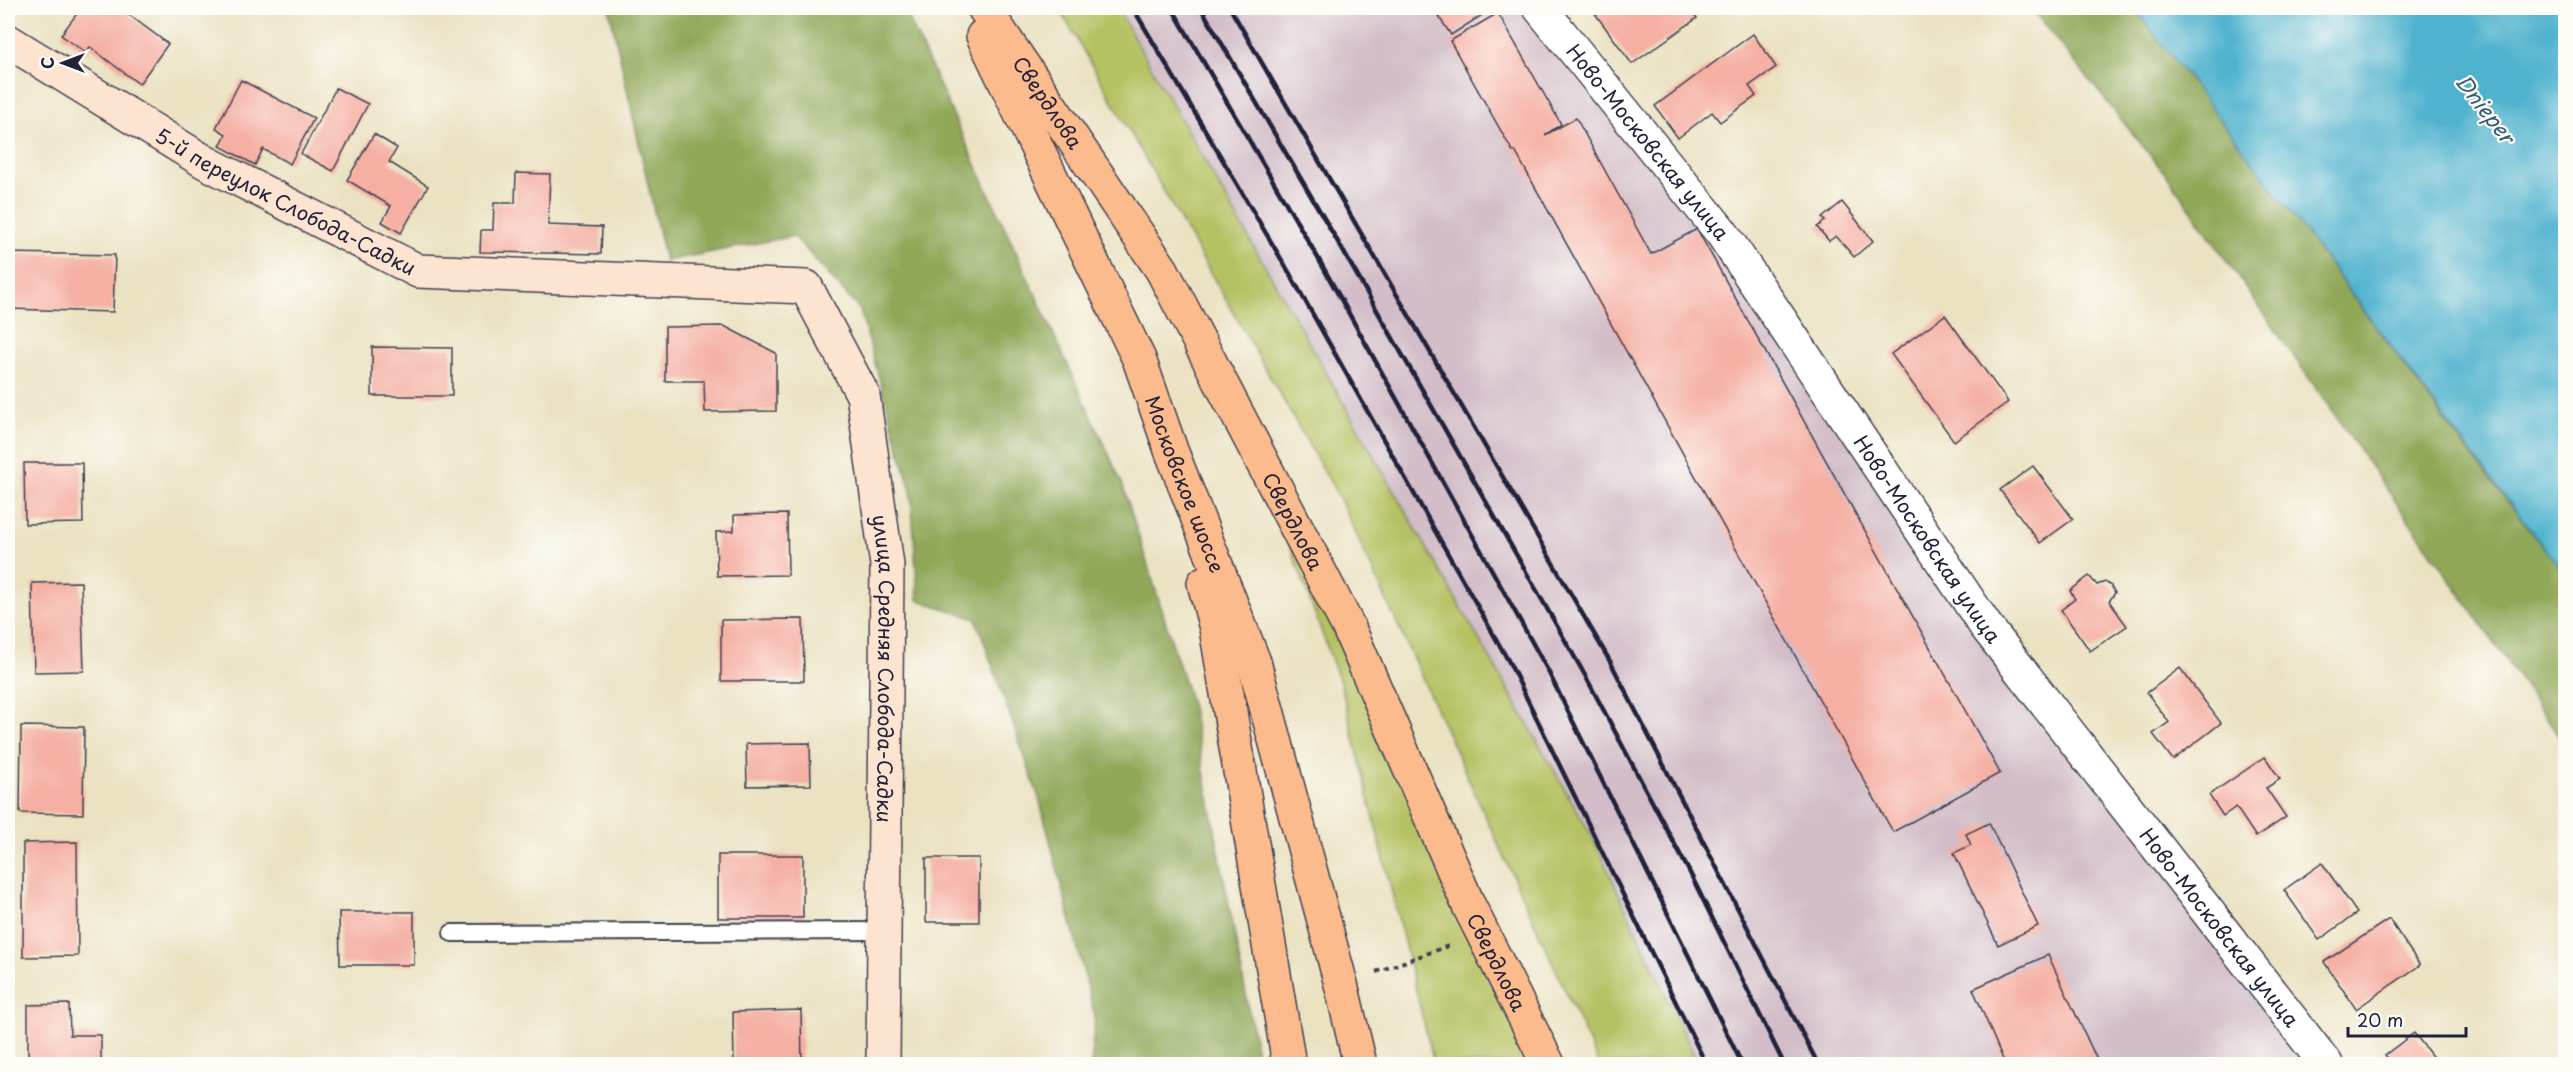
<svg xmlns="http://www.w3.org/2000/svg" width="2573" height="1072" viewBox="0 0 2573 1072" font-family="'Playpen Sans',sans-serif">
<rect width="100%" height="100%" fill="#fdfcf7"/>
<filter id="ink" filterUnits="userSpaceOnUse"><feTurbulence type="fractalNoise" baseFrequency=".0167" numOctaves="2"/><feDisplacementMap in="SourceGraphic" scale="12" xChannelSelector="R" yChannelSelector="G"/><feConvolveMatrix kernelMatrix="1 2 1 2 8 2 1 2 1" color-interpolation-filters="sRGB"/></filter>
<filter id="wash" filterUnits="userSpaceOnUse"><feTurbulence type="fractalNoise" baseFrequency=".008" numOctaves="4" result="noise"/><feDisplacementMap in="SourceGraphic" scale="24" xChannelSelector="R" yChannelSelector="G"/><feGaussianBlur stdDeviation="1.35" result="paint"/><feColorMatrix in="noise" values="0 0 0 0 0 0 0 0 0 0 0 0 0 0 0 0 0 1.4 0 .05"/><feComposite in="paint" operator="in"/></filter>
<g filter="url(#wash)">
<rect width="100%" height="100%" fill="#ebe2c2"/>
<path fill="#d2bdc8" d="M1117,8H1538L1622,116L2304,1064H1698L1593,838Z"/>
<g fill="#b5c162" stroke="#6c724e" stroke-width="1.5">
<path d="M1059,8H1117L1593,838L1698,1064H1599L1341,501Z"/>
<path d="M1225,367L1535,1064H1434L1341,685Z"/>
</g>
<g fill="#90a758" stroke="#59644a" stroke-width="1.5">
<path d="M609,8H904L1122,483L1191,703L1259,1064H1091L1095,1016L1039,798L976,619L918,600L911,491L860,310L794,236L665,261Z"/>
<path d="M2031,8H2134L2215,110L2464,446L2565,574V744L2171,181Z"/>
</g>
<path fill="#4fb2ce" stroke="#386a84" stroke-width="1.5" d="M2134,8H2565V574C2418,388 2281,194 2134,8Z"/>
<g id="blocks">
<g fill="#f5afa3">
<path d="M81,8H120L168,44L139,84L90,47L86,53L61,35Z"/>
<path d="M1433,8H1493L1451,35Z"/>
<path d="M1591,8H1689L1697,18L1632,64Z"/>
<path d="M1498,13L1561,124L1545,135L1576,118L1651,254L1697,229L2000,773L1893,832L1515,151L1513,152L1450,41Z"/>
<path d="M1753,34L1776,67L1749,86L1756,96L1720,122L1712,112L1678,138L1655,106Z"/>
<path d="M241,80L314,118L290,164L263,149L255,165L220,146L226,134L216,128Z"/>
<path d="M336,88L368,104L333,171L301,154Z"/>
<path d="M374,134L397,148L389,162L428,186L401,233L382,222L391,206L347,180Z"/>
<path d="M516,173L550,174L548,225L602,227L601,254L480,252L481,230H493L494,203H515Z"/>
<path d="M1842,202L1873,241L1854,257L1836,236L1829,241L1817,227L1825,221L1822,218Z"/>
<path d="M8,253L115,255L113,312L8,309Z"/>
<path d="M1945,315L2008,402L1954,441L1891,354Z"/>
<path d="M724,326L776,353V411L705,412L704,381H665V327Z"/>
<path d="M372,347L452,348V396H372Z"/>
<path d="M24,463H82L83,523L25,524Z"/>
<path d="M2033,466L2073,519L2040,543L2000,490Z"/>
<path d="M787,514L788,575L717,576L716,532L734,531V515Z"/>
<path d="M2089,576L2097,585L2105,582L2111,586L2115,593L2109,601L2127,626L2090,651L2061,610L2075,599L2070,591Z"/>
<path d="M81,582L84,671L34,672L32,583Z"/>
<path d="M803,619L804,681H721V620Z"/>
<path d="M2180,668L2221,723L2173,760L2153,734L2169,722L2147,693Z"/>
<path d="M21,726L84,727L83,814L20,813Z"/>
<path d="M810,743L811,785L747,786L746,744Z"/>
<path d="M2265,757L2280,779L2266,788L2286,817L2256,837L2236,807L2223,816L2209,795Z"/>
<path d="M1989,823L2038,926L1998,945L1954,853L1971,845L1966,834Z"/>
<path d="M77,842L78,956L23,957V843Z"/>
<rect x="718" y="855" width="85" height="63"/>
<rect x="926" y="858" width="53" height="64"/>
<path d="M2322,863L2357,913L2319,940L2284,890Z"/>
<path d="M339,912H414V965H340Z"/>
<path d="M2389,919L2420,965L2356,1009L2324,962Z"/>
<path d="M2048,955L2099,1064H2005L1973,989Z"/>
<path d="M69,1004L70,1035H101V1064H28V1005Z"/>
<path d="M801,1010L802,1064H734L733,1012Z"/>
<path d="M2414,1033L2438,1064H2392L2385,1055Z"/>
</g>
</g>
</g>
<g filter="url(#ink)">
<use href="#blocks" fill-opacity="0" stroke="#403f4f" stroke-width="1.5"/>
<g fill="none" stroke-linecap="round" stroke-linejoin="round">
<g stroke="#403f4f" stroke-width="20">
<path id="lane" d="M452,933L884,931"/>
</g>
<g stroke="#403f4f" stroke-width="36">
<g id="street">
<path id="s1" d="M1540,8L1722,233L1985,625L2326,1064"/>
</g>
</g>
<g stroke="#403f4f" stroke-width="36">
<g id="secondary">
<path id="s2" d="M8,41L205,162L418,271L806,287L863,395L887,565L883,1064"/>
</g>
</g>
<g stroke="#403f4f" stroke-width="36">
<g id="primary">
<path id="s3" d="M984,8L1162,270L1348,626L1469,906L1548,1064"/>
<path id="s4" d="M983,36L1139,359L1171,450L1254,662L1341,984L1360,1064"/>
<path d="M1204,583L1216,628L1289,1064"/>
</g>
</g>
<path stroke="#403f4f" stroke-width="4" stroke-dasharray="4.5 4.5" stroke-linecap="butt" d="M1376,972L1448,946"/>
<use href="#lane" stroke="#fff" stroke-width="16"/>
<use href="#street" stroke="#fff" stroke-width="33"/>
<use href="#secondary" stroke="#fde4d1" stroke-width="33"/>
<use href="#primary" stroke="#fbbb8d" stroke-width="33"/>
<g stroke="#22223b" stroke-width="4.5">
<path d="M1133,8L1290,274L1509,662L1706,1064"/>
<path d="M1172,8L1318,258L1547,669L1742,1064"/>
<path d="M1201,8L1342,249L1586,677L1690,873L1784,1064"/>
<path d="M1230,8L1611,663L1818,1064"/>
</g>
</g>
</g>
<g text-anchor="middle" dominant-baseline="central" stroke-width="4.5" stroke-linejoin="round" paint-order="stroke">
<g font-size="20" fill="#22223b" stroke="#fdfcf7">
<text stroke="none"><textPath href="#s3" startOffset="114">Свердлова</textPath></text>
<text stroke="none"><textPath href="#s1" startOffset="172">Ново-Московская улица</textPath></text>
<text stroke="none"><textPath href="#s2" startOffset="321">5-й переулок Слобода-Садки</textPath></text>
<text stroke="none"><textPath href="#s4" startOffset="492">Московское шоссе</textPath></text>
<text stroke="none"><textPath href="#s3" startOffset="600">Свердлова</textPath></text>
<text stroke="none"><textPath href="#s1" startOffset="658">Ново-Московская улица</textPath></text>
<text stroke="none"><textPath href="#s2" startOffset="1256">улица Средняя Слобода-Садки</textPath></text>
<text stroke="none"><textPath href="#s1" startOffset="1144">Ново-Московская улица</textPath></text>
<text stroke="none"><textPath href="#s3" startOffset="1086">Свердлова</textPath></text>
</g>
<g font-size="21" font-style="italic" fill="#345c76" stroke="#fdfcf7">
<text transform="translate(2486 108) rotate(52)">Dnieper</text>
</g>
</g>
<rect width="2573" height="1072" fill="none" stroke="#fdfcf7" stroke-width="30"/>
<g transform="translate(63 63) rotate(270)" stroke="#fdfcf7" stroke-width="4.5" paint-order="stroke">
<path d="M0-4.5L10 22L0 15L-10 22Z" fill="#22223b"/>
<text y="-9" font-size="16" font-weight="bold" text-anchor="middle" fill="#22223b">С</text>
</g>
<path d="M2348 1027v9h118v-9" fill="none" stroke="#22223b" stroke-width="3"/>
<text x="2357" y="1027" font-size="18" fill="#22223b" stroke="#fdfcf7" stroke-width="4.5" paint-order="stroke">20 m</text>
</svg>
